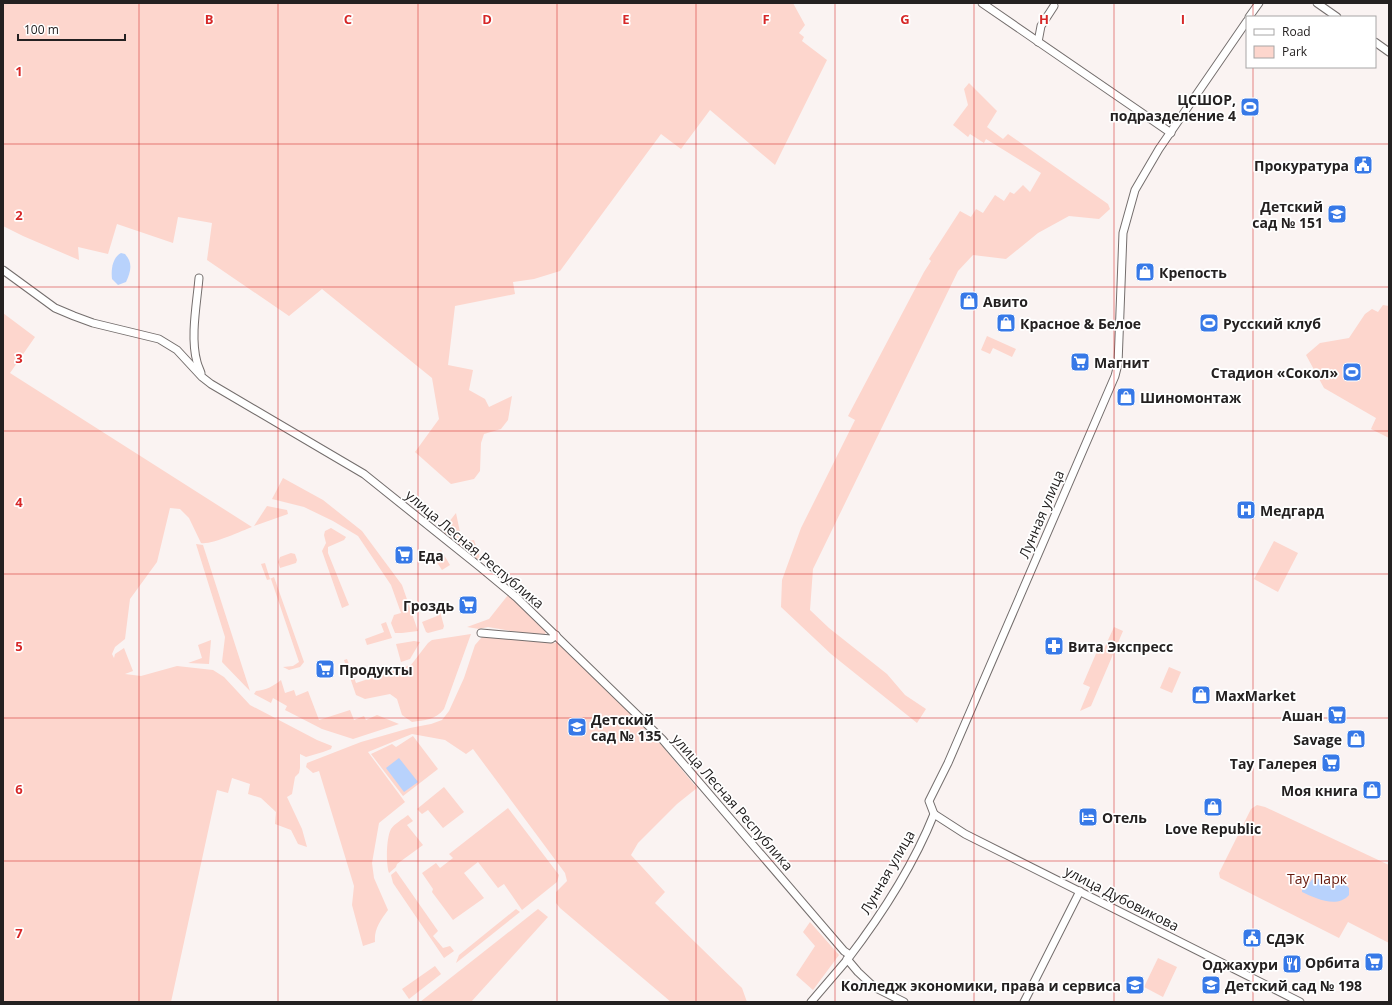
<svg xmlns="http://www.w3.org/2000/svg" width="1392" height="1005" viewBox="0 0 1392 1005" font-family="'Open Sans',sans-serif">
<rect width="100%" height="100%" fill="#faf3f2"/>
<g fill="#fdd6cd">
<path d="M3,3H793L805,25L799,33L804,37L802,41L827,60L775,165L710,110L681,149L661,134L560,271L534,279L513,282L515,294L455,306L448,365L473,370L469,390L485,399L489,407L512,396L508,420L501,429L484,434L481,443L480,471L474,479L451,484L415,452L439,419L432,378L322,289L289,316L207,260L212,223L178,217L173,243L117,224L108,254L78,247L79,260L23,236L3,226Z"/>
<path d="M969,83L997,111L987,127L1003,139L1008,134L1108,204L1110,209L1099,219L1069,216L1038,233L1006,259L973,255L958,271L813,569L810,610L829,628L887,674L905,695L926,709L917,723L831,654L781,607L782,580L801,528L855,420L848,416L924,272L931,261L929,259L960,211L971,217L976,209L983,213L995,195L1004,201L1010,192L1014,194L1023,185L1030,192L1041,173L986,139L984,143L970,134L968,137L953,125L968,105L964,89Z"/>
<path d="M1383,305L1389,306V438L1371,429L1376,418L1324,388L1306,355L1320,343L1349,338L1365,314L1372,309L1378,312Z"/>
<path d="M3,313L35,337L10,373L252,527C241,531 212,545 201,543L189,518L180,509L170,508L157,562L130,599L125,639L115,647L112,654L114,658L115,654L124,648L133,671L125,674L141,676L177,666L213,670L224,677L250,705L317,740L332,746L331,749L323,752L306,757L300,754V768L299,773L295,777L292,794L287,797L302,829L307,847L298,844L291,830L275,824L276,812L261,798L248,794L250,784L232,778L228,793L217,790L171,1002H3Z"/>
<path d="M987,336L1016,349L1012,357L993,348L990,354L981,350Z"/>
<path d="M283,478L323,500L362,531L402,585L418,631L402,633H395L391,623L394,615L401,613L391,585L358,536L333,521L304,507L272,499Z"/>
<path d="M267,506L287,510L288,514L254,526Z"/>
<path d="M456,513L462,542L474,540L480,558L477,560L441,532Z"/>
<path d="M331,528L346,537L344,540L328,547V553L349,605L342,608L322,551L326,543L324,535L325,531Z"/>
<path d="M1274,541L1298,553L1278,592L1254,579Z"/>
<path d="M196,544L203,545L250,691L222,662L225,637Z"/>
<path d="M441,550L450,565L442,570L432,555Z"/>
<path d="M291,553L295,554L297,560L296,563L280,568L278,562L280,557Z"/>
<path d="M265,563L270,579L274,577L304,662L300,667L289,670L283,667L293,666L299,662L271,579L267,580L261,564Z"/>
<path d="M508,595L541,625L546,632L545,634H529L488,627L479,629L467,627L489,619Z"/>
<path d="M439,608L444,626L443,629L428,633L426,632L422,622L437,616L436,609Z"/>
<path d="M386,622L392,638L367,645L365,639L384,632L381,624Z"/>
<path d="M1114,627L1123,631L1091,706L1080,711L1090,687L1083,684L1098,649L1103,651Z"/>
<path d="M471,634L444,709C435,720 425,720 412,722L402,715L397,699L390,694L365,699L356,695L344,660L347,659L356,683L411,665L428,643L432,640Z"/>
<path d="M482,637L557,643L562,645L659,742L697,788L677,804L638,843L631,855L665,892L655,903L742,988L747,1002H671L560,908L556,903V892L567,881L565,873L473,749L466,754L445,740L412,734L368,752L405,802L379,823L372,863L374,878L388,910C380,921 374,929 375,942L363,946L352,905L354,886L319,771L313,773L306,767L307,763L361,742L410,728L431,724L442,720L449,711L464,678L475,645Z"/>
<path d="M211,640L209,664L188,663L202,658L198,645Z"/>
<path d="M414,641L420,642L410,659L401,662L396,644Z"/>
<path d="M1169,667L1181,672L1172,693L1160,688Z"/>
<path d="M281,680L285,693L294,690L296,696L308,691L319,720L350,710L354,720L364,716L366,720L377,715L399,724L353,739L322,729L285,710L287,706L273,698L271,703L254,694L256,691C266,690 274,686 281,680Z"/>
<path d="M413,736L438,769L403,796L371,754L392,744L396,747Z"/>
<path d="M444,787L464,812L443,828L428,810L422,814L417,809Z"/>
<path d="M1257,805L1265,807L1389,865V943L1348,922L1339,938L1220,878L1219,873L1251,809Z"/>
<path d="M508,808L559,875L557,882L522,910L504,884L498,888L478,862L464,873L484,898L453,920L432,892L433,889L422,873L436,863L440,868L453,858L449,854Z"/>
<path d="M408,815L413,821L407,825L423,845L397,864L396,867L389,873C386,864 386,838 391,829C394,824 403,819 408,815Z"/>
<path d="M396,871L438,931L433,936L443,948L450,946L454,951L444,958L393,883L391,875Z"/>
<path d="M516,909L520,912L456,963L459,955Z"/>
<path d="M538,909L548,917L471,1002H420Z"/>
<path d="M810,922L839,955L813,990L796,975L815,946L803,932Z"/>
<path d="M1158,958L1177,967L1163,997L1144,987Z"/>
<path d="M435,966L441,974L409,999L402,989Z"/>
</g>
<g fill="#b8d2fc">
<path d="M121,253L125,254C133,263 131,271 126,282L118,285L112,279C111,270 112,258 121,253Z"/>
<path d="M399,758L418,782L404,792L386,768Z"/>
<path d="M1313,878H1316L1327,882L1344,883L1349,888V895C1337,909 1315,898 1302,892V889L1308,885Z"/>
</g>
<g fill="none" stroke-linecap="round" stroke-linejoin="round">
<g stroke="#746e6d" stroke-width="9">
<g id="minor">
<path d="M982,3L1171,133"/>
<path d="M1317,3L1337,17"/>
<path d="M1249,17L1259,3"/>
<path d="M1038,42L1041,26L1054,6"/>
<path d="M1375,42L1389,52"/>
<path d="M3,270L55,308L74,316L93,323L159,339L177,350L202,377L211,384L364,474L480,567L516,597L662,739L844,951L850,955"/>
<path d="M199,278C197,302 190,338 197,362C198,366 200,370 201,373"/>
<path d="M481,633L551,639L556,635"/>
<path d="M934,814L965,834L1300,1002"/>
<path d="M847,959L858,972L874,987L904,1002"/>
<path d="M811,1002C823,988 835,974 847,960C880,917 914,864 934,814L929,801L948,763L1115,376L1118,364L1123,233L1135,190L1159,149L1247,21"/>
<path d="M1024,1002L1080,891"/>
</g>
</g>
<use href="#minor" stroke="#fff" stroke-width="7"/>
</g>
<path fill="none" stroke="#d62828" stroke-width="1" stroke-opacity="0.55" d="M139,3V1002M278,3V1002M418,3V1002M557,3V1002M696,3V1002M835,3V1002M974,3V1002M1114,3V1002M1253,3V17M1253,67V1002M3,144H1389M3,287H1389M3,431H1389M3,574H1389M3,718H1389M3,861H1389"/>
<defs>
<g id="stadium-square" transform="scale(1)"><rect x="-9" y="-9" width="18" height="18" rx="4" fill="#3779e7" stroke="#fff"/><path d="M0-5a6.5 5 0 1 0 0 10a6.5 5 0 1 0 0-10ZM-3.5-1.8h7v3.6h-7Z" fill="#fff"/></g>
<g id="civic-square" transform="scale(1)"><rect x="-9" y="-9" width="18" height="18" rx="4" fill="#3779e7" stroke="#fff"/><path d="M-.6-6.5H3V-4.5H.6V-3L4-1V1h2V6H-6V1h2V-1L-.6-3ZM-1.2 2.5V6h2.4V2.5Z" fill="#fff"/></g>
<g id="school-square" transform="scale(1)"><rect x="-9" y="-9" width="18" height="18" rx="4" fill="#3779e7" stroke="#fff"/><path d="M0-5L7-2L0 1L-7-2ZM-4 1L0 2.5L4 1V4Q0 6-4 4Z" fill="#fff"/></g>
<g id="shop-square" transform="scale(1)"><rect x="-9" y="-9" width="18" height="18" rx="4" fill="#3779e7" stroke="#fff"/><path d="M-5-2.5h2.3a2.7 3.5 0 0 1 5.4 0H5L5.5 6h-11ZM-1.5-2.5h3a1.5 2.3 0 0 0-3 0Z" fill="#fff"/></g>
<g id="supermarket-square" transform="scale(1)"><rect x="-9" y="-9" width="18" height="18" rx="4" fill="#3779e7" stroke="#fff"/><path d="M-6-5.5h2.5l.6 2H6L4.5 2H-2.5L-4.4-4H-6ZM-1.5 3.2a1.3 1.3 0 1 0 .1 0ZM3 3.2a1.3 1.3 0 1 0 .1 0Z" fill="#fff"/></g>
<g id="hospital-square" transform="scale(1)"><rect x="-9" y="-9" width="18" height="18" rx="4" fill="#3779e7" stroke="#fff"/><path d="M-5-5h3v3.5h4V-5h3V5h-3V1.5h-4V5h-3Z" fill="#fff"/></g>
<g id="pharmacy-square" transform="scale(1)"><rect x="-9" y="-9" width="18" height="18" rx="4" fill="#3779e7" stroke="#fff"/><path d="M-2-6h4v4h4v4h-4v4h-4v-4h-4v-4h4Z" fill="#fff"/></g>
<g id="hotel-square" transform="scale(1)"><rect x="-9" y="-9" width="18" height="18" rx="4" fill="#3779e7" stroke="#fff"/><path d="M-6-4.5h1.5V1H6V5H4.5V3h-9V5H-6ZM-4 0a1.8 1.8 0 1 1 3.6 0ZM.5 0V-2.5h3Q6-2.5 6 0Z" fill="#fff"/></g>
<g id="restaurant-square" transform="scale(1)"><rect x="-9" y="-9" width="18" height="18" rx="4" fill="#3779e7" stroke="#fff"/><path d="M-5-6h1v4h1v-4h1v4h1v-4h1v5L-1.5 .5V6h-2V.5L-5-1ZM5-6V6H3V1.5H1.5Q1.5-4 5-6Z" fill="#fff"/></g>
<g id="university-square" transform="scale(1)"><rect x="-9" y="-9" width="18" height="18" rx="4" fill="#3779e7" stroke="#fff"/><path d="M0-5L7-2L0 1L-7-2ZM-4 1L0 2.5L4 1V4Q0 6-4 4Z" fill="#fff"/></g>
</defs>
<g fill-rule="evenodd">
<use href="#stadium-square" x="1250" y="107"/>
<use href="#civic-square" x="1363" y="165"/>
<use href="#school-square" x="1337" y="214"/>
<use href="#shop-square" x="1145" y="272"/>
<use href="#shop-square" x="969" y="301"/>
<use href="#shop-square" x="1006" y="323"/>
<use href="#stadium-square" x="1209" y="323"/>
<use href="#supermarket-square" x="1080" y="362"/>
<use href="#stadium-square" x="1352" y="372"/>
<use href="#shop-square" x="1126" y="397"/>
<use href="#hospital-square" x="1246" y="510"/>
<use href="#supermarket-square" x="404" y="555"/>
<use href="#supermarket-square" x="468" y="605"/>
<use href="#pharmacy-square" x="1054" y="646"/>
<use href="#supermarket-square" x="325" y="669"/>
<use href="#shop-square" x="1201" y="695"/>
<use href="#supermarket-square" x="1337" y="715"/>
<use href="#school-square" x="577" y="727"/>
<use href="#shop-square" x="1356" y="739"/>
<use href="#supermarket-square" x="1331" y="763"/>
<use href="#shop-square" x="1372" y="790"/>
<use href="#shop-square" x="1213" y="807"/>
<use href="#hotel-square" x="1088" y="817"/>
<use href="#civic-square" x="1252" y="938"/>
<use href="#supermarket-square" x="1374" y="962"/>
<use href="#restaurant-square" x="1292" y="964"/>
<use href="#university-square" x="1135" y="985"/>
<use href="#school-square" x="1211" y="985"/>
</g>
<g text-anchor="middle" dominant-baseline="central" stroke-width="3.5" stroke-linejoin="round" paint-order="stroke">
<g font-size="14" font-weight="bold" fill="#242121" stroke="#fff" text-anchor="start">
<text x="1236" y="99" text-anchor="end">ЦСШОР,<tspan x="1236" dy="16">подразделение 4</tspan></text>
<text x="1349" y="165" text-anchor="end">Прокуратура</text>
<text x="1323" y="206" text-anchor="end">Детский<tspan x="1323" dy="16">сад № 151</tspan></text>
<text x="1159" y="272">Крепость</text>
<text x="983" y="301">Авито</text>
<text x="1020" y="323">Красное &amp; Белое</text>
<text x="1223" y="323">Русский клуб</text>
<text x="1094" y="362">Магнит</text>
<text x="1338" y="372" text-anchor="end">Стадион «Сокол»</text>
<text x="1140" y="397">Шиномонтаж</text>
<text x="1260" y="510">Медгард</text>
<text x="418" y="555">Еда</text>
<text x="454" y="605" text-anchor="end">Гроздь</text>
<text x="1068" y="646">Вита Экспресс</text>
<text x="339" y="669">Продукты</text>
<text x="1215" y="695">MaxMarket</text>
<text x="1323" y="715" text-anchor="end">Ашан</text>
<text x="591" y="719">Детский<tspan x="591" dy="16">сад № 135</tspan></text>
<text x="1342" y="739" text-anchor="end">Savage</text>
<text x="1317" y="763" text-anchor="end">Тау Галерея</text>
<text x="1358" y="790" text-anchor="end">Моя книга</text>
<text x="1102" y="817">Отель</text>
<text x="1213" y="828" text-anchor="middle">Love Republic</text>
<text x="1266" y="938">СДЭК</text>
<text x="1360" y="962" text-anchor="end">Орбита</text>
<text x="1278" y="964" text-anchor="end">Оджахури</text>
<text x="1121" y="985" text-anchor="end">Колледж экономики, права и сервиса</text>
<text x="1225" y="985">Детский сад № 198</text>
</g>
<g font-size="14" fill="#242121" stroke="#fff">
<text transform="translate(1041 514) rotate(-67)">Лунная улица</text>
<text transform="translate(475 549) rotate(40)">улица Лесная Республика</text>
<text transform="translate(733 802) rotate(49)">улица Лесная Республика</text>
<text transform="translate(887 872) rotate(-60)">Лунная улица</text>
<text transform="translate(1122 898) rotate(27)">улица Дубовикова</text>
</g>
<g font-size="14" fill="#67190c" stroke="#fff">
<text x="1317" y="878">Тау Парк</text>
</g>
</g>
<g font-size="13" text-anchor="middle" font-weight="bold" fill="#d62828" stroke="#fff" stroke-width="3.5" stroke-linejoin="round" paint-order="stroke">
<text x="209" y="24">B</text>
<text x="348" y="24">C</text>
<text x="487" y="24">D</text>
<text x="626" y="24">E</text>
<text x="766" y="24">F</text>
<text x="905" y="24">G</text>
<text x="1044" y="24">H</text>
<text x="1183" y="24">I</text>
<text x="19" y="76">1</text>
<text x="19" y="220">2</text>
<text x="19" y="363">3</text>
<text x="19" y="507">4</text>
<text x="19" y="651">5</text>
<text x="19" y="794">6</text>
<text x="19" y="938">7</text>
</g>
<rect width="1392" height="1005" fill="none" stroke="#242121" stroke-width="8"/>
<rect x="1246" y="16" width="130" height="52" fill="#ffffff" stroke="#a7a6a6"/>
<rect x="1254" y="29" width="20" height="6" fill="#ffffff" stroke="#a7a6a6"/>
<text x="1282" y="36" font-size="12" fill="#242121">Road</text>
<rect x="1254" y="46" width="20" height="12" fill="#fdd6cd" stroke="#a7a6a6"/>
<text x="1282" y="56" font-size="12" fill="#242121">Park</text>
<path d="M18 34v6h107v-6" fill="none" stroke="#242121" stroke-width="2"/>
<text x="24" y="34" font-size="12" fill="#242121" stroke="#ffffff" stroke-width="3" paint-order="stroke">100 m</text>
</svg>
